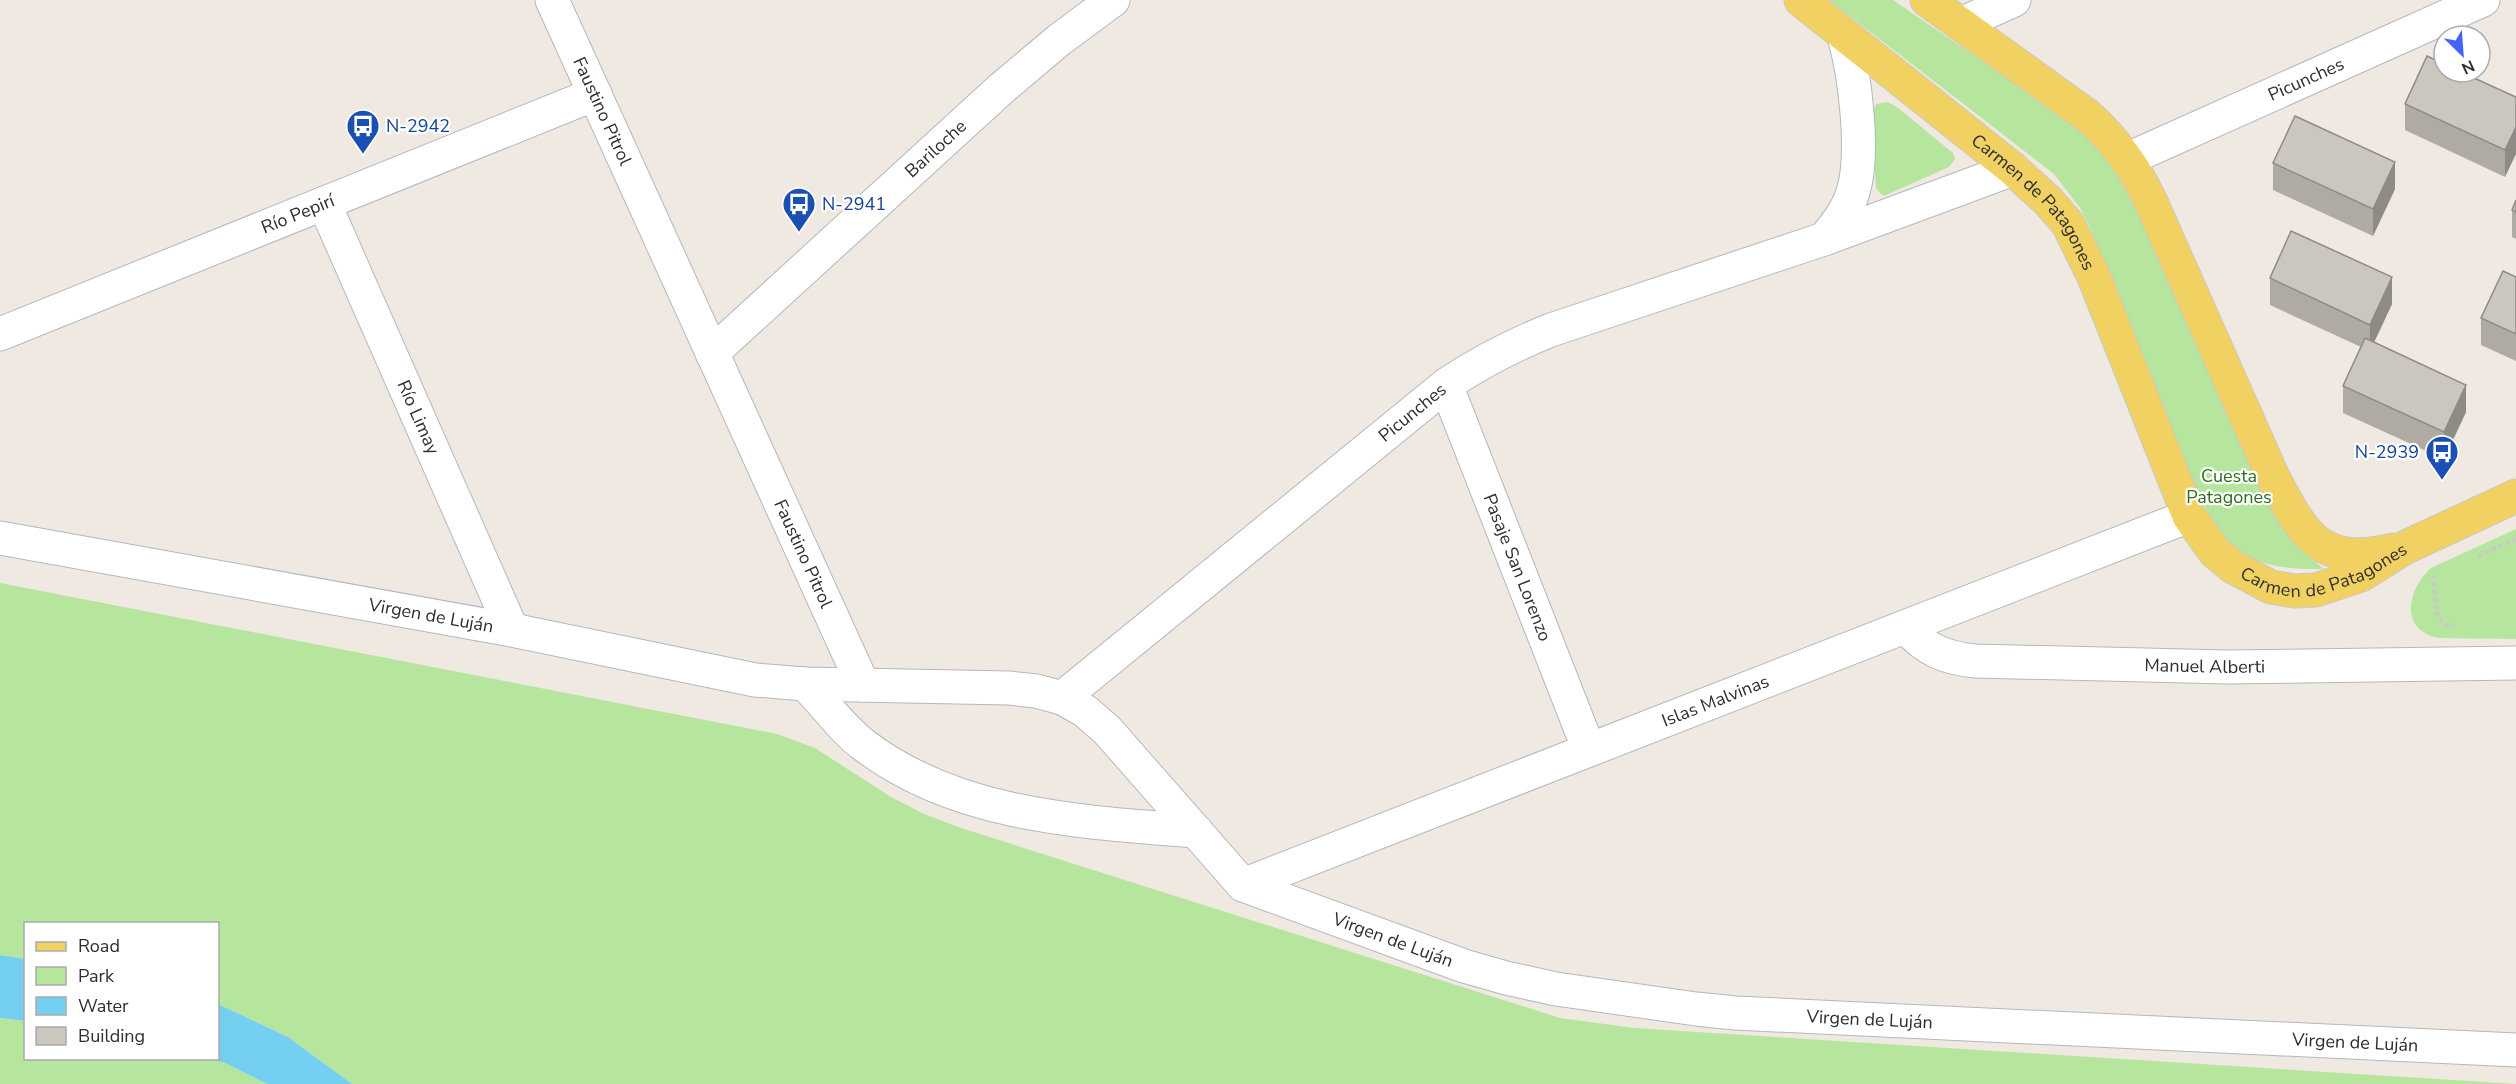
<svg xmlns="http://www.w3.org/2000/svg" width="2516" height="1084" viewBox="0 0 2516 1084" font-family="'Nunito Sans',sans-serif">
<rect width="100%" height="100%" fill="#efe9e1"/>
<g fill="#b6e59e">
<path d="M1829,0H1893L2068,120C2093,141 2112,164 2128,193L2283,526L2302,551L2324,569C2260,570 2231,559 2201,500L2090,228L2080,208L2054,174Z"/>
<path d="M1887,102L1897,107L1953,153L1955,159L1949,167L1886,195H1882L1876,188L1871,117L1876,104Z"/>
<path d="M2516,529V639L2439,638C2399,631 2407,589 2431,568Z"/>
<path d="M0,583L777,734L815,748L891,797L924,814L961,828L1560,1018L1634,1028L2516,1084H352L288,1037L218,1004V924H26L25,959L0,955Z"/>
<path d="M0,1018L25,1021L26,1058L209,1059L225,1063L267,1084H0Z"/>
</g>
<g fill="#75cff0">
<path d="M0,955L25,959V1021L0,1018Z"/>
<path d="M218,1004L288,1037L352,1084H267L225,1063L209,1059L218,1058Z"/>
</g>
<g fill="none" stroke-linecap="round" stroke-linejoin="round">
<g stroke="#b4b7c1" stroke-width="35">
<g id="minor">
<path id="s1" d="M552,0L863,685"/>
<path d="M1961,24L2014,0"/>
<path id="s2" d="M2128,159L2483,0"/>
<path id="s3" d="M324,203L512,630"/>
<path d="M1824,239C1836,225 1848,210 1853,192C1865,153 1855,75 1844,36"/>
<path id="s4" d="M0,334L595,94"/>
<path id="s5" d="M712,353L1002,88L1059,40L1113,0"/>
<path id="s6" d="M1446,385L1589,750"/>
<path id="s7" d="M0,538L512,630L755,680L805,684L1009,688L1036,691L1062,698L1085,711L1107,730L1243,885L1464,966L1506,978L1556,989L1696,1009L1735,1013L2516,1050"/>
<path id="s8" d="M1906,627C1926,650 1945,658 1975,661L2227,667L2516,663"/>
<path d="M805,684C825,704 843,730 865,746C959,817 1083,822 1196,831"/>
<path id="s9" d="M1062,698L1446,385C1480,362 1513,345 1551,330L1824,239L2013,169"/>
<path id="s10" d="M1243,885L2189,516"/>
</g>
</g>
<g stroke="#c9c9c9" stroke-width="35">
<g id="major">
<path id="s11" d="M1801,0L2013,169L2048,201L2068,224L2094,277L2189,516L2215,552L2233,567L2271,587L2294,591L2316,590L2361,575L2406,547L2516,496"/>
<path d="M1927,0L2088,116C2116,141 2135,168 2151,202L2273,477C2304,536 2320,567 2393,550"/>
</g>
</g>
<g stroke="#c9c9c9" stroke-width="4" stroke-dasharray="4.5 3" stroke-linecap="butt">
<path d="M2478,556L2516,539"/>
<path d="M2435,576L2433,577L2437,615L2445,625H2455"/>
</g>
<use href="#minor" stroke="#fff" stroke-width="33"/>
<use href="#major" stroke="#f2d163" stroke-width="33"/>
</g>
<g fill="#afaba4">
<path d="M2516,97L2505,177L2405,130V104Z"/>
<path d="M2273,163L2395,189L2373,236L2273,190Z"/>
<path d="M2516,200V239L2512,237V210Z"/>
<path d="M2516,277V361L2481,345V318Z"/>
<path d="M2270,278L2392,304L2374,342L2466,412L2444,459L2343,413V386L2361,347L2270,305Z"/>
</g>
<g fill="#8e8b86">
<path d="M2516,127V154L2505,177V150Z"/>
<path d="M2395,162V189L2373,236V209Z"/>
<path d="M2392,277V304L2370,351V325Z"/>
<path d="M2466,385V412L2444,459V432Z"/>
</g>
<g fill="#cbc7bf" stroke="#8e8b86" stroke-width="1.5">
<path d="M2427,56L2444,64V72H2461L2516,97V127L2505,150L2405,104Z"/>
<path d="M2295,116L2395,162L2373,209L2273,163Z"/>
<path d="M2516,200V212L2512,210Z"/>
<path d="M2291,231L2392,277L2370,325L2270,278Z"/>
<path d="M2503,271L2516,277V334L2481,318Z"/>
<path d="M2365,338L2466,385L2444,432L2343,386Z"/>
</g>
<defs>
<g id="bus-pin" transform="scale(1.725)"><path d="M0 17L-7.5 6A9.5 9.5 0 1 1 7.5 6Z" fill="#1a4fb4" stroke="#fff"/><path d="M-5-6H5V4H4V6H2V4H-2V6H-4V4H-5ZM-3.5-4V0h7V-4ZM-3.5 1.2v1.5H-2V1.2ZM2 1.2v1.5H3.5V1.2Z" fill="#fff"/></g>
</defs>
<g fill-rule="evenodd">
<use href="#bus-pin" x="363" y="126"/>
<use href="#bus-pin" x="799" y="204"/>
<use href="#bus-pin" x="2442" y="452"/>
</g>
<g text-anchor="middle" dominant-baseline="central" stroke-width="4.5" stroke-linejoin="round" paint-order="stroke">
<g font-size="18" fill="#2e2e2e" stroke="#fff">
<text stroke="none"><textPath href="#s2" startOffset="195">Picunches</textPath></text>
<text stroke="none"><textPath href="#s1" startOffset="122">Faustino Pitrol</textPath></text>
<text stroke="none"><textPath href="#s5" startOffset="303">Bariloche</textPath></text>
<text stroke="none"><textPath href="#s11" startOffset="310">Carmen de Patagones</textPath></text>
<text stroke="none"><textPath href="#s4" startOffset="321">Río Pepirí</textPath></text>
<text stroke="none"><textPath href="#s9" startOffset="452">Picunches</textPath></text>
<text stroke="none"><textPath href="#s3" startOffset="234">Río Limay</textPath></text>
<text stroke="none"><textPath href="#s1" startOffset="608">Faustino Pitrol</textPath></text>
<text stroke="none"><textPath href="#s11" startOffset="832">Carmen de Patagones</textPath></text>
<text stroke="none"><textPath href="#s6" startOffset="196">Pasaje San Lorenzo</textPath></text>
<text stroke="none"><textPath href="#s7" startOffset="438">Virgen de Luján</textPath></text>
<text stroke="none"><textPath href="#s8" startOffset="309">Manuel Alberti</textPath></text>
<text stroke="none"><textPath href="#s10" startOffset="507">Islas Malvinas</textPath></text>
<text stroke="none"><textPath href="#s7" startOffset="1498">Virgen de Luján</textPath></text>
<text stroke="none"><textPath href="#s7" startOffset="1984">Virgen de Luján</textPath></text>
<text stroke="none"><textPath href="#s7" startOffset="2470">Virgen de Luján</textPath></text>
</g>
<g font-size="18" fill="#164399" stroke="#fff" text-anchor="start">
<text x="386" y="126">N-2942</text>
<text x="822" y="204">N-2941</text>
<text x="2419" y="452" text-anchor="end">N-2939</text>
</g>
<g font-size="18" fill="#2c6e1b" stroke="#fff">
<text x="2229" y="476">Cuesta<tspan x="2229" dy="21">Patagones</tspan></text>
</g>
</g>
<rect x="24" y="922" width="195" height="138" fill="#ffffff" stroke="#ababab" stroke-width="1.5"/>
<rect x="36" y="942" width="30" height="9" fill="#f2d163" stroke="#ababab" stroke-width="1.5"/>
<text x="78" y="952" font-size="18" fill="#2e2e2e">Road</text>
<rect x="36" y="967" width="30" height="18" fill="#b6e59e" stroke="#ababab" stroke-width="1.5"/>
<text x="78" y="982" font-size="18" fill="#2e2e2e">Park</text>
<rect x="36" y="997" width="30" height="18" fill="#75cff0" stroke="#ababab" stroke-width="1.5"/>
<text x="78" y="1012" font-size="18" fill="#2e2e2e">Water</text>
<rect x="36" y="1027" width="30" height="18" fill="#cbc7bf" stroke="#ababab" stroke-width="1.5"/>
<text x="78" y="1042" font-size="18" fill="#2e2e2e">Building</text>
<g transform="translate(2462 54) rotate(155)"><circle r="28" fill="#ffffff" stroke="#ababab" stroke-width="1.5"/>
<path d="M0-4.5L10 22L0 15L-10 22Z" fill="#4264fb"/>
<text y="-9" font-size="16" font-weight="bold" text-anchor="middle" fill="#2e2e2e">N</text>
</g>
</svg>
